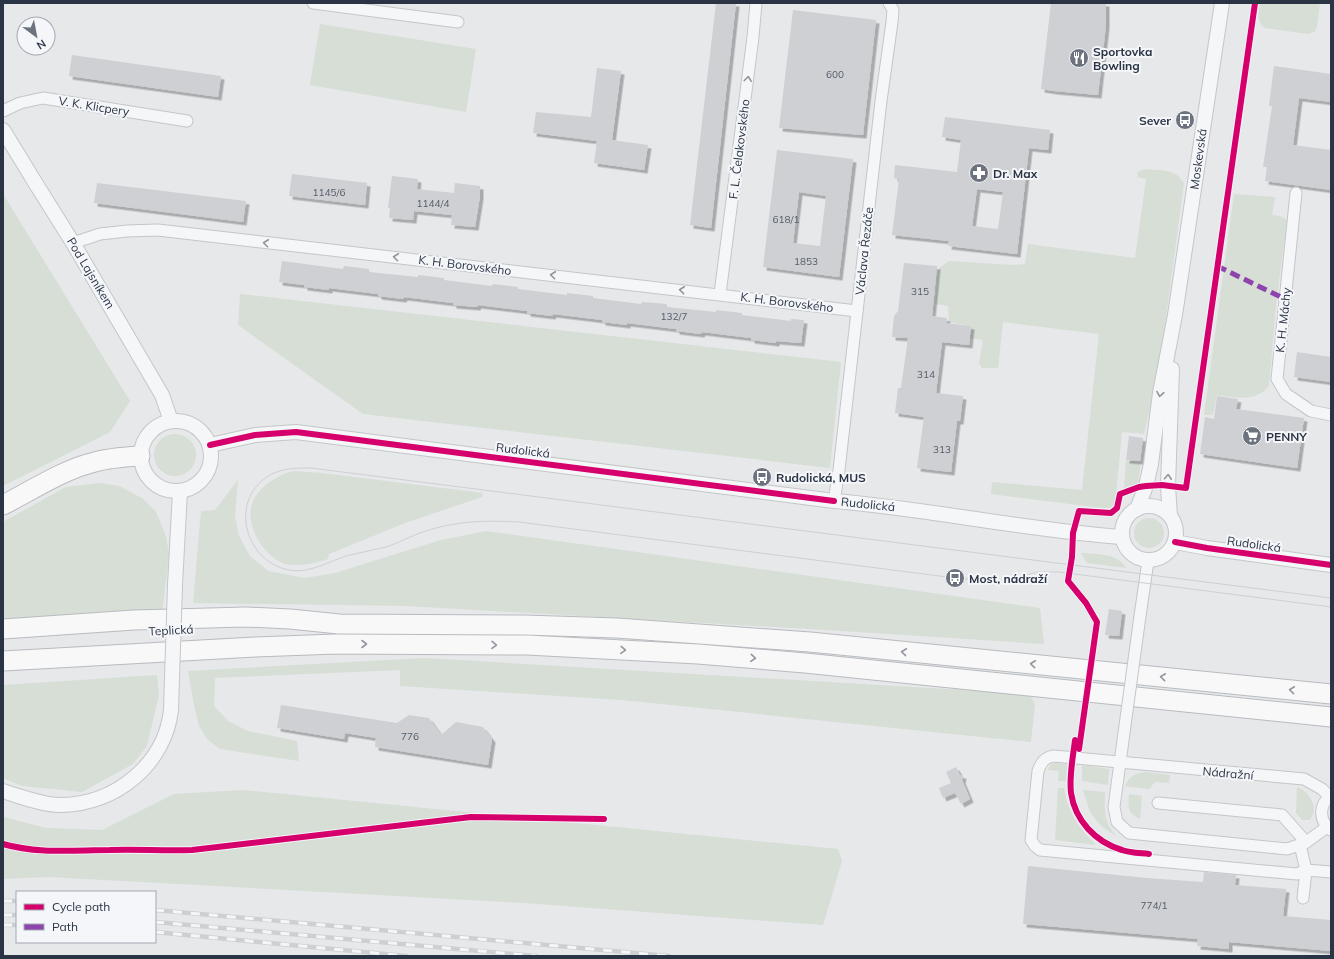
<svg xmlns="http://www.w3.org/2000/svg" width="1334" height="959" viewBox="0 0 1334 959" font-family="Mulish,sans-serif">
<defs>
<filter id="shadow"><feDropShadow dx="3.5" dy="3.5" stdDeviation="0" flood-color="#0004"/></filter>
</defs>
<rect width="100%" height="100%" fill="#e6e8ea"/>
<g fill="#d6ded6">
<path d="M1260,3H1320L1317,27L1314,32L1308,34L1265,28C1256,22 1259,13 1260,3Z"/>
<path d="M320,24L476,49L466,112L310,85Z"/>
<path d="M1144,169C1160,171 1176,168 1184,183L1159,370L1144,434L1122,432L1115,505L1110,508H1102L991,494L992,482L1082,490L1099,334L1003,322L998,368H982L979,363L983,340L970,338L971,326L949,322L948,306L935,304L939,268L949,261L1013,265L1025,264L1028,244L1135,258L1146,179L1137,177L1138,172Z"/>
<path d="M3,194L130,401L110,432L3,486Z"/>
<path d="M1234,194L1275,197L1272,215L1280,216L1287,220L1276,305L1269,386C1254,403 1236,397 1217,395L1213,415H1204Z"/>
<path d="M240,294L841,362L830,468L363,414L238,325Z"/>
<circle cx="175" cy="455" r="21"/>
<path d="M1126,460L1141,462L1138,484L1124,488Z"/>
<path d="M293,471L322,473L483,493L482,497L405,523L329,554L328,559C315,563 300,567 286,564C265,558 247,529 251,508C255,488 276,476 293,471Z"/>
<path d="M238,480L235,516L239,536L250,556L268,571L305,578L335,573L441,540L486,531L1040,608L1044,644L810,629L406,606L193,603L201,511L215,510Z"/>
<path d="M99,483L119,486L142,498L156,512L166,536L169,554L162,614L3,620V522L66,487Z"/>
<circle cx="1149" cy="533" r="15"/>
<path d="M1081,553C1096,554 1118,553 1126,568L1087,563Z"/>
<path d="M424,658L1029,694L1035,704L1031,742L622,700L400,686V670L215,678L214,706L228,721L248,731L297,741L299,761L220,749L208,740L199,726L194,705L188,671Z"/>
<path d="M157,675L159,695L147,746L133,764L82,792L22,786L3,778V685Z"/>
<path d="M1055,763L1067,764L1066,781H1058L1059,771L1048,770L1050,765Z"/>
<path d="M1082,765L1109,769L1108,785L1082,781Z"/>
<path d="M1146,772L1170,775L1169,783L1155,782L1149,789L1125,786C1130,776 1135,773 1146,772Z"/>
<path d="M1297,787C1306,790 1315,801 1314,811C1314,814 1311,817 1310,820H1302L1296,813Z"/>
<path d="M1058,788H1064C1068,813 1078,827 1096,845L1055,840Z"/>
<path d="M243,790L838,849L842,861L823,925L524,903L49,877L3,879V817L46,828L102,830L174,794Z"/>
<path d="M1083,790L1105,792C1105,812 1103,820 1116,836L1101,826L1090,812Z"/>
<path d="M1129,794L1142,796L1140,819C1127,812 1128,808 1129,794Z"/>
</g>
<g fill="#ced0d3" fill-rule="evenodd" filter="url(#shadow)">
<path d="M716,3H736L711,228L690,225Z"/>
<path d="M1051,3H1106V25L1098,95L1054,91L1041,89Z"/>
<path d="M793,10L876,20L863,135L779,128Z"/>
<path d="M72,55L221,76L218,97L69,76Z"/>
<path d="M1274,66L1331,74V102L1299,98L1293,145L1331,150V190L1265,181L1267,167H1263L1272,106H1269Z"/>
<path d="M597,68L621,71L612,140L648,145L644,170L594,163L597,141L533,133L536,112L591,117Z"/>
<path d="M945,117L1050,130L1048,150L1029,148L1017,254L948,246L949,241L892,235L899,179L894,178L895,165L957,172L961,140L942,137ZM977,189L1003,192L998,229L972,226Z"/>
<path d="M777,150L853,159L839,277L763,267ZM799,192L826,196L820,246L793,243Z"/>
<path d="M292,174L367,183L365,205L289,196Z"/>
<path d="M392,176L418,179L417,189L435,191L454,193L455,183L480,186V196L475,227L451,225L452,215L414,211L413,220L389,218L390,208H388Z"/>
<path d="M97,183L246,201L243,222L94,203Z"/>
<path d="M282,261L343,269L344,266L369,269V272L418,277V275L444,278V280L492,286L493,284L518,287V289L567,295V293L593,296V298L641,304L642,302L667,304V307L716,312V310L742,313V315L791,321V319L804,320L801,343L776,341V343L751,340V338L702,332L701,334L676,331V329L627,323V325L602,322V320L553,314L552,316L527,313V311L478,305L477,307L453,305V303L404,297L403,299L378,296V294L329,288V290L304,287V285L279,282Z"/>
<path d="M904,263L937,266L932,316L947,318L946,323L971,326L969,345L942,342L936,393L963,396L960,421H957L951,472L917,468L924,417L895,413L898,388H901L908,338L892,337L894,316L898,311Z"/>
<path d="M1297,352L1331,357V382L1294,377Z"/>
<path d="M1217,396L1238,399L1236,409L1304,418L1297,468L1200,454L1205,417L1214,419Z"/>
<path d="M1129,436L1143,438L1140,461L1126,460Z"/>
<path d="M1109,609L1122,611L1119,636L1105,635Z"/>
<path d="M281,705L397,723L409,715L429,718L441,735L456,722L483,727L492,739L488,765L375,747L376,738L345,733L344,739L277,728Z"/>
<path d="M956,767L960,775H963L962,780L970,799L961,804L955,793L943,798L939,788L951,783L946,772Z"/>
<path d="M1028,866L1147,878L1203,882L1204,872L1236,875L1235,885L1286,889L1283,916L1331,920V951L1229,942V949L1197,946L1198,939L1023,924Z"/>
</g>
<g fill="none" stroke-linecap="round" stroke-linejoin="round">
<g stroke="#c4c6c8" stroke-width="13">
<g id="minor">
<path d="M313,3L458,22"/>
<path d="M3,111L20,103L43,98L187,121"/>
<path d="M1296,193L1277,379L1286,394L1311,411L1331,415"/>
<path d="M73,243L100,234L127,231L158,230L857,311"/>
<path d="M720,294L753,37L756,3"/>
<path d="M834,501L839,470L881,101L892,22L893,10L889,3"/>
<path d="M1140,616L1148,561"/>
<path d="M1124,733L1114,807L1117,822L1129,833L1287,849L1305,843L1327,827"/>
<path d="M1331,796C1318,805 1319,821 1331,830"/>
<path d="M1158,803L1282,815L1306,842"/>
<path d="M1300,845L1306,870L1331,872"/>
<path d="M1303,898L1306,870L1297,874L1040,850L1035,846L1031,840L1038,771C1041,762 1045,757 1054,756L1304,779L1322,789L1330,797"/>
</g>
</g>
<g stroke="#c4c6c8" stroke-width="16">
<g id="tertiary">
<path d="M3,130L36,184L73,243L162,395L171,421"/>
<circle cx="176" cy="456" r="35"/>
<path d="M210,445L255,435L296,432L834,501C930,509 1025,530 1122,537"/>
<circle cx="1149" cy="533" r="27"/>
<path d="M1137,509L1146,486L1151,464L1160,393L1175,315L1222,3"/>
<path d="M1170,516L1168,486L1172,369"/>
<path d="M1175,542L1207,548L1331,565"/>
<path d="M175,585L180,491"/>
<path d="M3,791C17,796 48,806 62,805C116,804 165,764 171,710"/>
</g>
</g>
<g stroke="#b8bbbf" stroke-width="21">
<g id="trunk">
<path d="M3,505C31,491 64,469 95,462C109,458 125,457 140,456"/>
<path d="M3,629L134,620L246,617L290,619L339,624L524,625L617,628L810,642L1331,694"/>
<path d="M3,661L255,647L336,644L527,645L698,654L805,663L1331,717"/>
</g>
</g>
<use href="#minor" stroke="#f5f6f7" stroke-width="11"/>
<use href="#tertiary" stroke="#f5f6f7" stroke-width="14"/>
<use href="#trunk" stroke="#f8f8f8" stroke-width="19"/>
<path stroke="#cecfd2" stroke-width="1" d="M1331,598L311,468C297,468 284,468 272,474C228,497 243,561 289,570C311,574 330,560 350,555C362,552 374,550 386,547C399,543 410,536 423,532C454,521 486,520 519,522L955,578L995,581L1012,579L1038,572H1059L1331,607"/>
<g stroke="#cecfd2" stroke-width="4.5">
<g id="rail">
<path d="M3,901H17"/>
<path d="M155,910L669,956"/>
<path d="M3,915H17"/>
<path d="M155,922L536,956"/>
<path d="M3,925H17"/>
<path d="M155,932L406,956"/>
</g>
</g>
<use href="#rail" stroke="#f4f6f9" stroke-width="3" stroke-dasharray="9" stroke-linecap="butt"/>
<g stroke="#c4c6c8" stroke-width="13" stroke-linecap="butt">
<path id="minor-bridge" d="M1124,733L1140,616"/>
</g>
<g stroke="#c4c6c8" stroke-width="16" stroke-linecap="butt">
<path id="tertiary-bridge" d="M171,710L175,585"/>
</g>
<use href="#minor-bridge" stroke="#f5f6f7" stroke-width="11"/>
<use href="#tertiary-bridge" stroke="#f5f6f7" stroke-width="14"/>
<path stroke="#8e44ad" stroke-width="5" stroke-dasharray="10 5" stroke-linecap="butt" d="M1217,266L1285,299"/>
<g stroke="#f4f6f9" stroke-width="8">
<g id="cycleway">
<path d="M210,445L255,435L296,432L834,501"/>
<path d="M1175,542L1207,548L1331,565"/>
<path d="M1075,740C1073,757 1069,776 1071,793C1075,820 1095,842 1122,850C1130,853 1140,853 1149,854"/>
<path d="M1079,749L1097,622L1086,603L1068,581L1072,557L1073,533L1079,511L1111,513L1117,508L1120,494L1139,487L1146,486L1162,485L1186,488L1255,3"/>
<path d="M3,844C37,854 75,850 110,850C137,849 164,851 192,850L471,817L604,819"/>
</g>
</g>
<use href="#cycleway" stroke="#d6006c" stroke-width="6"/>
</g>
<defs><path id="oneway-chevron" d="M-2-3.5L2.5 0L-2 3.5" fill="none" stroke-width="1.6" stroke-linecap="round" stroke-linejoin="round"/></defs>
<g stroke="#90959e">
<use href="#oneway-chevron" transform="translate(748 79) rotate(-83)"/>
<use href="#oneway-chevron" transform="translate(266 243) rotate(-173)"/>
<use href="#oneway-chevron" transform="translate(396 257) rotate(-173)"/>
<use href="#oneway-chevron" transform="translate(553 275) rotate(-173)"/>
<use href="#oneway-chevron" transform="translate(682 290) rotate(-174)"/>
<use href="#oneway-chevron" transform="translate(1160 394) rotate(99)"/>
<use href="#oneway-chevron" transform="translate(1168 477) rotate(-86)"/>
</g>
<g stroke="#92969e">
<use href="#oneway-chevron" transform="translate(364 644)"/>
<use href="#oneway-chevron" transform="translate(494 645) rotate(1)"/>
<use href="#oneway-chevron" transform="translate(623 650) rotate(3)"/>
<use href="#oneway-chevron" transform="translate(904 652) rotate(-174)"/>
<use href="#oneway-chevron" transform="translate(753 658) rotate(5)"/>
<use href="#oneway-chevron" transform="translate(1033 664) rotate(-174)"/>
<use href="#oneway-chevron" transform="translate(1163 677) rotate(-174)"/>
<use href="#oneway-chevron" transform="translate(1292 690) rotate(-174)"/>
</g>
<defs>
<g id="restaurant-disc" transform="scale(1)"><circle r="9.5" fill="#6c737f" stroke="#f4f6f9"/><path d="M-5-6h1v4h1v-4h1v4h1v-4h1v5L-1.5 .5V6h-2V.5L-5-1ZM5-6V6H3V1.5H1.5Q1.5-4 5-6Z" fill="#fff"/></g>
<g id="bus-disc" transform="scale(1)"><circle r="9.5" fill="#6c737f" stroke="#f4f6f9"/><path d="M-5-6H5V4H4V6H2V4H-2V6H-4V4H-5ZM-3.5-4V0h7V-4ZM-3.5 1.2v1.5H-2V1.2ZM2 1.2v1.5H3.5V1.2Z" fill="#fff"/></g>
<g id="pharmacy-disc" transform="scale(1)"><circle r="9.5" fill="#6c737f" stroke="#f4f6f9"/><path d="M-2-6h4v4h4v4h-4v4h-4v-4h-4v-4h4Z" fill="#fff"/></g>
<g id="supermarket-disc" transform="scale(1)"><circle r="9.5" fill="#6c737f" stroke="#f4f6f9"/><path d="M-6-5.5h2.5l.6 2H6L4.5 2H-2.5L-4.4-4H-6ZM-1.5 3.2a1.3 1.3 0 1 0 .1 0ZM3 3.2a1.3 1.3 0 1 0 .1 0Z" fill="#fff"/></g>
</defs>
<g fill-rule="evenodd">
<use href="#restaurant-disc" x="1079" y="58"/>
<use href="#bus-disc" x="1185" y="120"/>
<use href="#pharmacy-disc" x="979" y="173"/>
<use href="#supermarket-disc" x="1252" y="436"/>
<use href="#bus-disc" x="762" y="477"/>
<use href="#bus-disc" x="955" y="578"/>
</g>
<g text-anchor="middle" dominant-baseline="central" stroke-width="4" stroke-linejoin="round" paint-order="stroke">
<g font-size="10" fill="#545c69">
<text x="835" y="74">600</text>
<text x="329" y="192">1145/6</text>
<text x="433" y="203">1144/4</text>
<text x="786" y="219">618/1</text>
<text x="806" y="261">1853</text>
<text x="920" y="291">315</text>
<text x="674" y="316">132/7</text>
<text x="926" y="374">314</text>
<text x="942" y="449">313</text>
<text x="410" y="736">776</text>
<text x="1154" y="905">774/1</text>
</g>
<g font-size="12" font-weight="bold" fill="#2b3445" stroke="#f4f6f9" text-anchor="start">
<text x="1093" y="51">Sportovka<tspan x="1093" dy="14">Bowling</tspan></text>
<text x="1171" y="120" text-anchor="end">Sever</text>
<text x="993" y="173">Dr. Max</text>
<text x="1266" y="436">PENNY</text>
<text x="776" y="477">Rudolická, MUS</text>
<text x="969" y="578">Most, nádraží</text>
</g>
<g font-size="12" fill="#2b3445" stroke="#f4f6f9">
<text transform="translate(94 106) rotate(9)">V. K. Klicpery</text>
<text transform="translate(739 149) rotate(-83)">F. L. Čelakovského</text>
<text transform="translate(1198 159) rotate(-82)">Moskevská</text>
<text transform="translate(864 251) rotate(-84)">Václava Řezáče</text>
<text transform="translate(465 265) rotate(7)">K. H. Borovského</text>
<text transform="translate(91 273) rotate(59)">Pod Lajsníkem</text>
<text transform="translate(787 302) rotate(7)">K. H. Borovského</text>
<text transform="translate(1283 320) rotate(-84)">K. H. Máchy</text>
<text transform="translate(523 450) rotate(7)">Rudolická</text>
<text transform="translate(868 504) rotate(6)">Rudolická</text>
<text transform="translate(1254 544) rotate(8)">Rudolická</text>
<text transform="translate(171 630) rotate(-3)">Teplická</text>
<text transform="translate(1228 773) rotate(5)">Nádražní</text>
</g>
</g>
<rect width="1334" height="959" fill="none" stroke="#2b3445" stroke-width="8"/>
<rect x="16" y="891" width="140" height="52" fill="#f4f6f9" stroke="#a4a8b1"/>
<rect x="24" y="904" width="20" height="6" fill="#d6006c" stroke="#a4a8b1"/>
<text x="52" y="911" font-size="12" fill="#2b3445">Cycle path</text>
<rect x="24" y="924" width="20" height="6" fill="#8e44ad" stroke="#a4a8b1"/>
<text x="52" y="931" font-size="12" fill="#2b3445">Path</text>
<g transform="translate(36 36) rotate(148)"><circle r="19" fill="#f4f6f9" stroke="#a4a8b1"/>
<path d="M0-3L7 15L0 10L-7 15Z" fill="#6c737f"/>
<text y="-6" font-size="11" font-weight="bold" text-anchor="middle" fill="#2b3445">N</text>
</g>
</svg>
